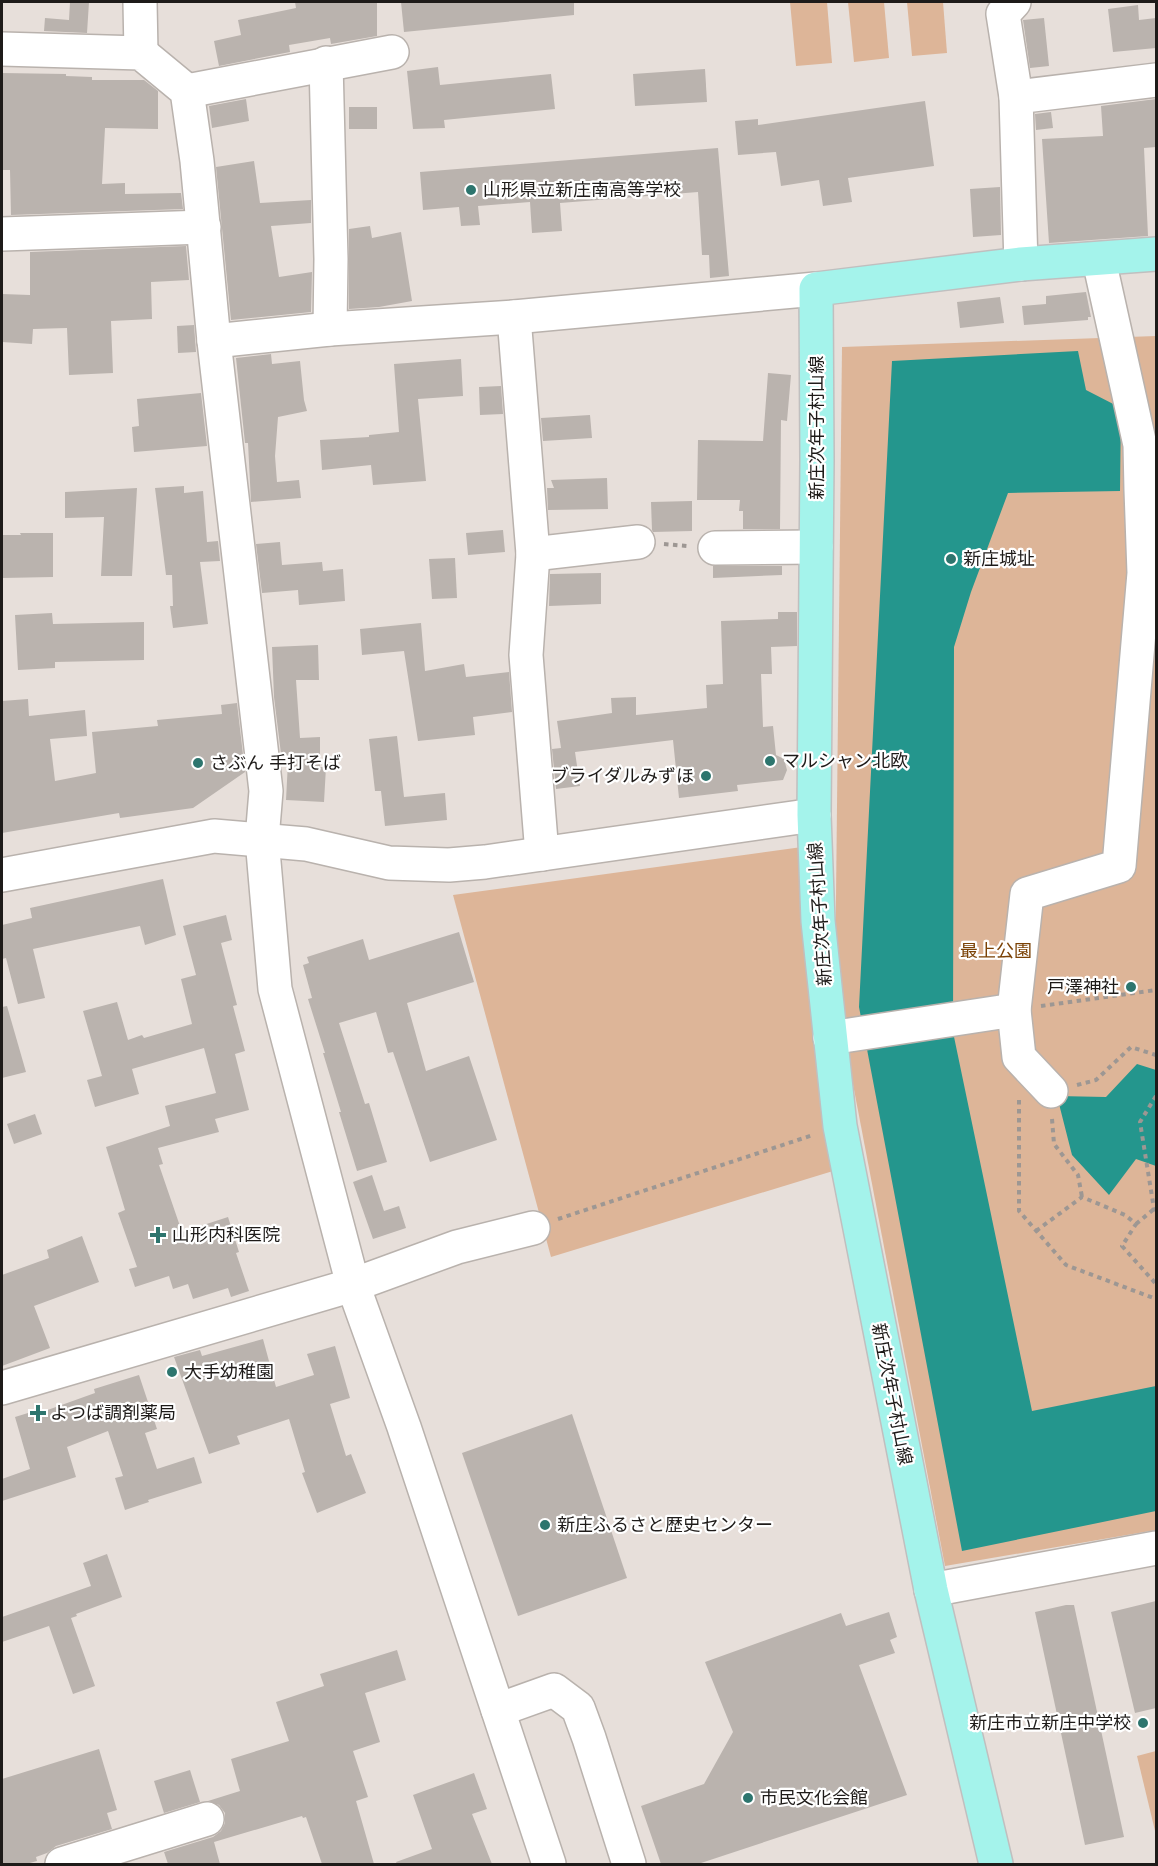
<svg xmlns="http://www.w3.org/2000/svg" width="1158" height="1866" viewBox="0 0 1158 1866" font-family="Arial,'Noto Sans JP',sans-serif">
<rect width="100%" height="100%" fill="#e7dfda"/>
<g fill="#ddb598">
<path d="M790,2H827L832,63L796,66Z"/>
<path d="M848,2H884L889,58L854,62Z"/>
<path d="M907,2H943L947,53L912,56Z"/>
<path d="M1156,336V1530L945,1566L835,990L842,347Z"/>
<path d="M802,847L833,1171L551,1257L453,895Z"/>
<path d="M1156,1751V1835L1137,1756Z"/>
</g>
<g fill="#24968d">
<path d="M1078,351L1086,390L1121,408L1120,491L1008,493L971,592L954,647L953,1032L1032,1411L1156,1386V1511L962,1551L859,1007L892,361Z"/>
<path d="M1137,1064L1156,1070V1166L1136,1159L1109,1195L1072,1155L1057,1096L1106,1097Z"/>
</g>
<g fill="#bab3ae">
<path d="M70,2H89L87,33L44,31L45,18L69,20Z"/>
<path d="M295,2H377V36L331,44L330,38L289,45L290,52L219,66L214,41L241,35L238,20L296,8Z"/>
<path d="M401,2H574V15L404,32Z"/>
<path d="M1138,5L1139,20L1156,18V48L1113,52L1108,9Z"/>
<path d="M1044,18L1049,66L1030,68L1023,20Z"/>
<path d="M438,67L440,85L551,74L555,109L444,120L445,128L413,129L407,71Z"/>
<path d="M705,69L707,102L635,106L633,74Z"/>
<path d="M2,73L66,74V76L92,77V80H144L158,91V129L105,128L102,184L125,183V194L181,193L183,209L11,215L10,170H2Z"/>
<path d="M246,99L249,121L212,128L209,106Z"/>
<path d="M1156,99V147L1144,148L1148,236L1049,243L1042,139L1103,136L1101,106Z"/>
<path d="M925,101L934,166L848,178L852,202L823,206L819,180L781,186L776,152L738,155L735,121L758,119V125Z"/>
<rect x="349" y="107" width="28" height="22"/>
<path d="M1051,112L1053,128L1036,130L1035,114Z"/>
<path d="M718,148L729,276L710,278L709,255H702L698,192L560,203L562,231L532,233L530,202L478,206L480,225L461,226L459,207L423,210L420,172Z"/>
<path d="M254,161L260,203L311,200V223L271,226L279,277L312,272L311,312L231,320L216,167Z"/>
<path d="M1000,187L1001,235L973,237L970,189Z"/>
<path d="M370,226L372,238L401,232L412,301L379,307L349,309V229Z"/>
<path d="M186,246L189,280L151,282L152,319L111,321L113,373L69,375L67,328L33,329L32,344L2,342V294L30,295V252Z"/>
<path d="M1086,292L1091,317H1088V320L1024,325L1022,306L1046,304V296Z"/>
<path d="M1000,297L1004,323L960,328L957,302Z"/>
<path d="M194,325L196,352L178,353L177,326Z"/>
<path d="M271,354L272,364L300,361L304,400L307,411L278,417L275,456L277,482L299,480L301,498L251,502L248,443H245L236,358Z"/>
<path d="M461,359L463,396L418,399L426,481L373,485L371,465L322,470L320,440L369,437V435L399,432L394,364Z"/>
<path d="M768,373L791,375L787,421L781,420L780,529H743V511H739L740,500H697L698,440L763,441Z"/>
<path d="M501,386L503,414L480,415L479,387Z"/>
<path d="M201,393L207,446L134,452L132,427L139,426L137,399Z"/>
<path d="M590,415L592,438L543,441L541,418Z"/>
<path d="M607,478L608,509L548,510L547,488H554L551,480Z"/>
<path d="M184,486V493L203,491L207,542L218,541L220,561L200,562L208,624L173,628L170,606H173L172,575H166L155,488Z"/>
<path d="M137,488L132,576H101L104,517L65,518V492Z"/>
<path d="M692,501V531L653,532L652,530L651,502Z"/>
<path d="M503,530L505,552L468,555L466,533Z"/>
<path d="M20,533H53V577L2,578V535H21Z"/>
<path d="M280,542L282,565L322,562L323,571L343,569L345,601L299,605L298,590L262,593L256,544Z"/>
<path d="M455,558L457,598L432,599L429,559Z"/>
<path d="M713,566H782V575L713,578Z"/>
<path d="M601,573V604L549,606L550,574Z"/>
<path d="M778,612H797V646L771,647L772,674H761L763,727L773,726L776,755L784,759L787,770L783,780L737,785L738,791L679,798L673,740L575,752L580,786L556,789L552,749L561,748L557,721L612,713L611,698L636,697V715L707,708L706,685L723,684L721,621L778,619Z"/>
<path d="M52,613L53,624L144,622V660L55,662V668L18,670L15,615Z"/>
<path d="M421,623L425,671L464,664L466,677L509,672L512,712L473,717L475,735L418,741L404,651L362,655L360,629Z"/>
<path d="M318,645L319,680H296L300,738L320,737V767H326L324,802L286,800L288,762H282L274,697L272,647Z"/>
<path d="M28,699L29,716L85,710L87,736L50,739L55,781L96,773L92,732L158,726L157,720L222,714L221,705L237,703L245,772L193,808L120,818L119,813L2,833V701Z"/>
<path d="M397,736L404,797L445,793L447,820L385,826L381,791H375L369,739Z"/>
<path d="M163,879L176,935L145,945L140,926L33,949L45,998L18,1004L6,958L2,959V925L32,918L30,908Z"/>
<path d="M226,915L232,940L221,943L237,1005L233,1006L245,1051L235,1054L249,1110L215,1119L219,1132L158,1148L163,1164L159,1165L182,1232L228,1217L239,1252L236,1253L249,1291L231,1297L228,1288L193,1299L188,1284L173,1289L169,1276L135,1287L129,1269L137,1267L118,1213L125,1210L106,1147L170,1126L165,1106L216,1093L204,1048L132,1069L139,1094L95,1107L87,1080L102,1076L83,1011L117,1002L128,1040L142,1035L144,1038L192,1024L181,979L196,975L183,926Z"/>
<path d="M459,932L474,982L407,1003L426,1071L469,1056L497,1140L430,1162L393,1052L388,1053L376,1012L339,1023L365,1104L369,1103L387,1162L357,1171L339,1112H341L323,1053H325L308,999L312,998L303,965L309,963L307,957L363,939L369,960Z"/>
<path d="M7,1006L26,1072L2,1078V1007Z"/>
<path d="M35,1114L42,1134L14,1144L7,1124Z"/>
<path d="M372,1175L384,1211L399,1206L406,1228L373,1239L353,1182Z"/>
<path d="M82,1236L99,1282L34,1306L50,1348L2,1366V1275L49,1258L47,1250Z"/>
<path d="M263,1339L276,1387L314,1375L307,1354L335,1346L350,1398L330,1404L346,1456L351,1454L366,1493L317,1513L302,1473L305,1472L289,1419L237,1436L240,1444L209,1454L174,1357L200,1350L202,1356Z"/>
<path d="M139,1375L157,1429L145,1433L157,1469L194,1457L202,1483L148,1500L149,1502L125,1510L115,1478L123,1476L108,1431L67,1447L76,1477L2,1501V1479L30,1469L15,1417L41,1409L42,1412L95,1393L94,1389Z"/>
<path d="M572,1414L627,1578L518,1616L462,1453Z"/>
<path d="M107,1554L122,1597L76,1614L77,1616L71,1618L95,1686L73,1694L49,1626L2,1642V1617L91,1586L83,1563Z"/>
<path d="M1156,1601V1708L1135,1713L1111,1612Z"/>
<path d="M1066,1605H1074L1124,1837L1085,1845L1035,1612Z"/>
<path d="M889,1612L897,1637L890,1640L895,1653L859,1665L907,1795L698,1864H661L641,1806L704,1784L733,1732L705,1662L841,1613L846,1626Z"/>
<path d="M397,1650L406,1680L365,1693L380,1742L353,1751L368,1797L356,1801L374,1864H322L306,1817L303,1818L302,1816L214,1842L220,1864H168L164,1852L213,1837L221,1831L225,1823V1813L219,1805L208,1801L240,1791L231,1759L289,1741L276,1702L324,1686L320,1674Z"/>
<path d="M99,1749L117,1810L107,1813L112,1829L56,1846L47,1853L36,1857L37,1861L26,1864H2V1779Z"/>
<path d="M190,1770L200,1802L164,1813L154,1781Z"/>
<path d="M474,1773L487,1809L472,1814L492,1864H397L396,1862L432,1849L413,1795Z"/>
</g>
<g fill="none" stroke-linecap="round" stroke-linejoin="round">
<g stroke="#b9b2ad" stroke-width="36">
<g id="minor">
<path d="M140,2L141,53"/>
<path d="M1014,2L1003,14L1016,97"/>
<path d="M2,49L141,53L187,91L197,161L214,341L266,791L262,839L275,989L353,1285L404,1427L549,1864"/>
<path d="M326,63L331,259L330,329"/>
<path d="M187,91L392,52"/>
<path d="M2,234L204,227"/>
<path d="M1021,264L1016,97L1156,80"/>
<path d="M514,317L533,554L526,655L542,854"/>
<path d="M214,341L330,329L514,317L816,289"/>
<path d="M715,548L816,547"/>
<path d="M533,554L638,542"/>
<path d="M2,875L214,836L306,844L389,863L449,865L485,862L814,815"/>
<path d="M830,1038L1014,1010"/>
<path d="M1051,1091L1019,1057L1014,1010L1027,894L1119,866L1144,573L1141,490L1140,445L1099,260"/>
<path d="M2,1388L353,1285L457,1247L533,1228"/>
<path d="M931,1590L1156,1548"/>
<path d="M498,1710L554,1690L578,1708L589,1738L629,1864"/>
<path d="M62,1864L207,1819"/>
</g>
</g>
<g stroke="#c0bfbf" stroke-width="36">
<path id="major" d="M996,1864L931,1590L840,1126L818,921L814,815L817,460L816,289L1021,264L1156,254"/>
</g>
<g stroke="#9d9793" stroke-width="4" stroke-dasharray="4.5 4.5" stroke-linecap="butt">
<path d="M664,544L687,546"/>
<path d="M1041,1006L1156,990"/>
<path d="M1077,1085L1096,1080L1131,1047L1156,1055"/>
<path d="M1156,1096L1140,1122L1154,1209L1156,1210"/>
<path d="M1019,1100V1211L1066,1265L1156,1299"/>
<path d="M1052,1119L1054,1144L1078,1175L1082,1197"/>
<path d="M558,1219L813,1135"/>
<path d="M1136,1224L1154,1209"/>
<path d="M1036,1231L1082,1197L1125,1215L1136,1224L1122,1246L1156,1284"/>
</g>
<use href="#minor" stroke="#fff" stroke-width="33"/>
<use href="#major" stroke="#a4f3eb" stroke-width="33"/>
</g>
<g fill="#2d756e" stroke="#fff" stroke-width="2">
<circle cx="471" cy="190" r="6"/>
<circle cx="951" cy="559" r="6"/>
<circle cx="770" cy="761" r="6"/>
<circle cx="198" cy="763" r="6"/>
<circle cx="706" cy="776" r="6"/>
<circle cx="1131" cy="987" r="6"/>
<path d="M155 1226h6v6h6v6h-6v6h-6v-6h-6v-6h6z"/>
<circle cx="172" cy="1372" r="6"/>
<path d="M35 1404h6v6h6v6h-6v6h-6v-6h-6v-6h6z"/>
<circle cx="545" cy="1525" r="6"/>
<circle cx="1143" cy="1723" r="6"/>
<circle cx="748" cy="1798" r="6"/>
</g>
<g text-anchor="middle" dominant-baseline="central" stroke-width="4.5" stroke-linejoin="round" paint-order="stroke">
<g font-size="18" fill="#1e1b19" stroke="#fff" text-anchor="start">
<text x="483" y="190">山形県立新庄南高等学校</text>
<text x="963" y="559">新庄城址</text>
<text x="782" y="761">マルシャン北欧</text>
<text x="210" y="763">さぶん 手打そば</text>
<text x="694" y="776" text-anchor="end">ブライダルみずほ</text>
<text x="1119" y="987" text-anchor="end">戸澤神社</text>
<text x="172" y="1235">山形内科医院</text>
<text x="184" y="1372">大手幼稚園</text>
<text x="50" y="1413">よつば調剤薬局</text>
<text x="557" y="1525">新庄ふるさと歴史センター</text>
<text x="1131" y="1723" text-anchor="end">新庄市立新庄中学校</text>
<text x="760" y="1798">市民文化会館</text>
</g>
<g font-size="18" fill="#1e1b19" stroke="#fff">
<text transform="translate(817 428) rotate(-90)">新庄次年子村山線</text>
<text transform="translate(820 914) rotate(-94)">新庄次年子村山線</text>
<text transform="translate(892 1394) rotate(79)">新庄次年子村山線</text>
</g>
<g font-size="18" fill="#7b4206" stroke="#fff">
<text x="996" y="951">最上公園</text>
</g>
</g>
<rect width="1158" height="1866" fill="none" stroke="#1e1b19" stroke-width="6"/>
</svg>
